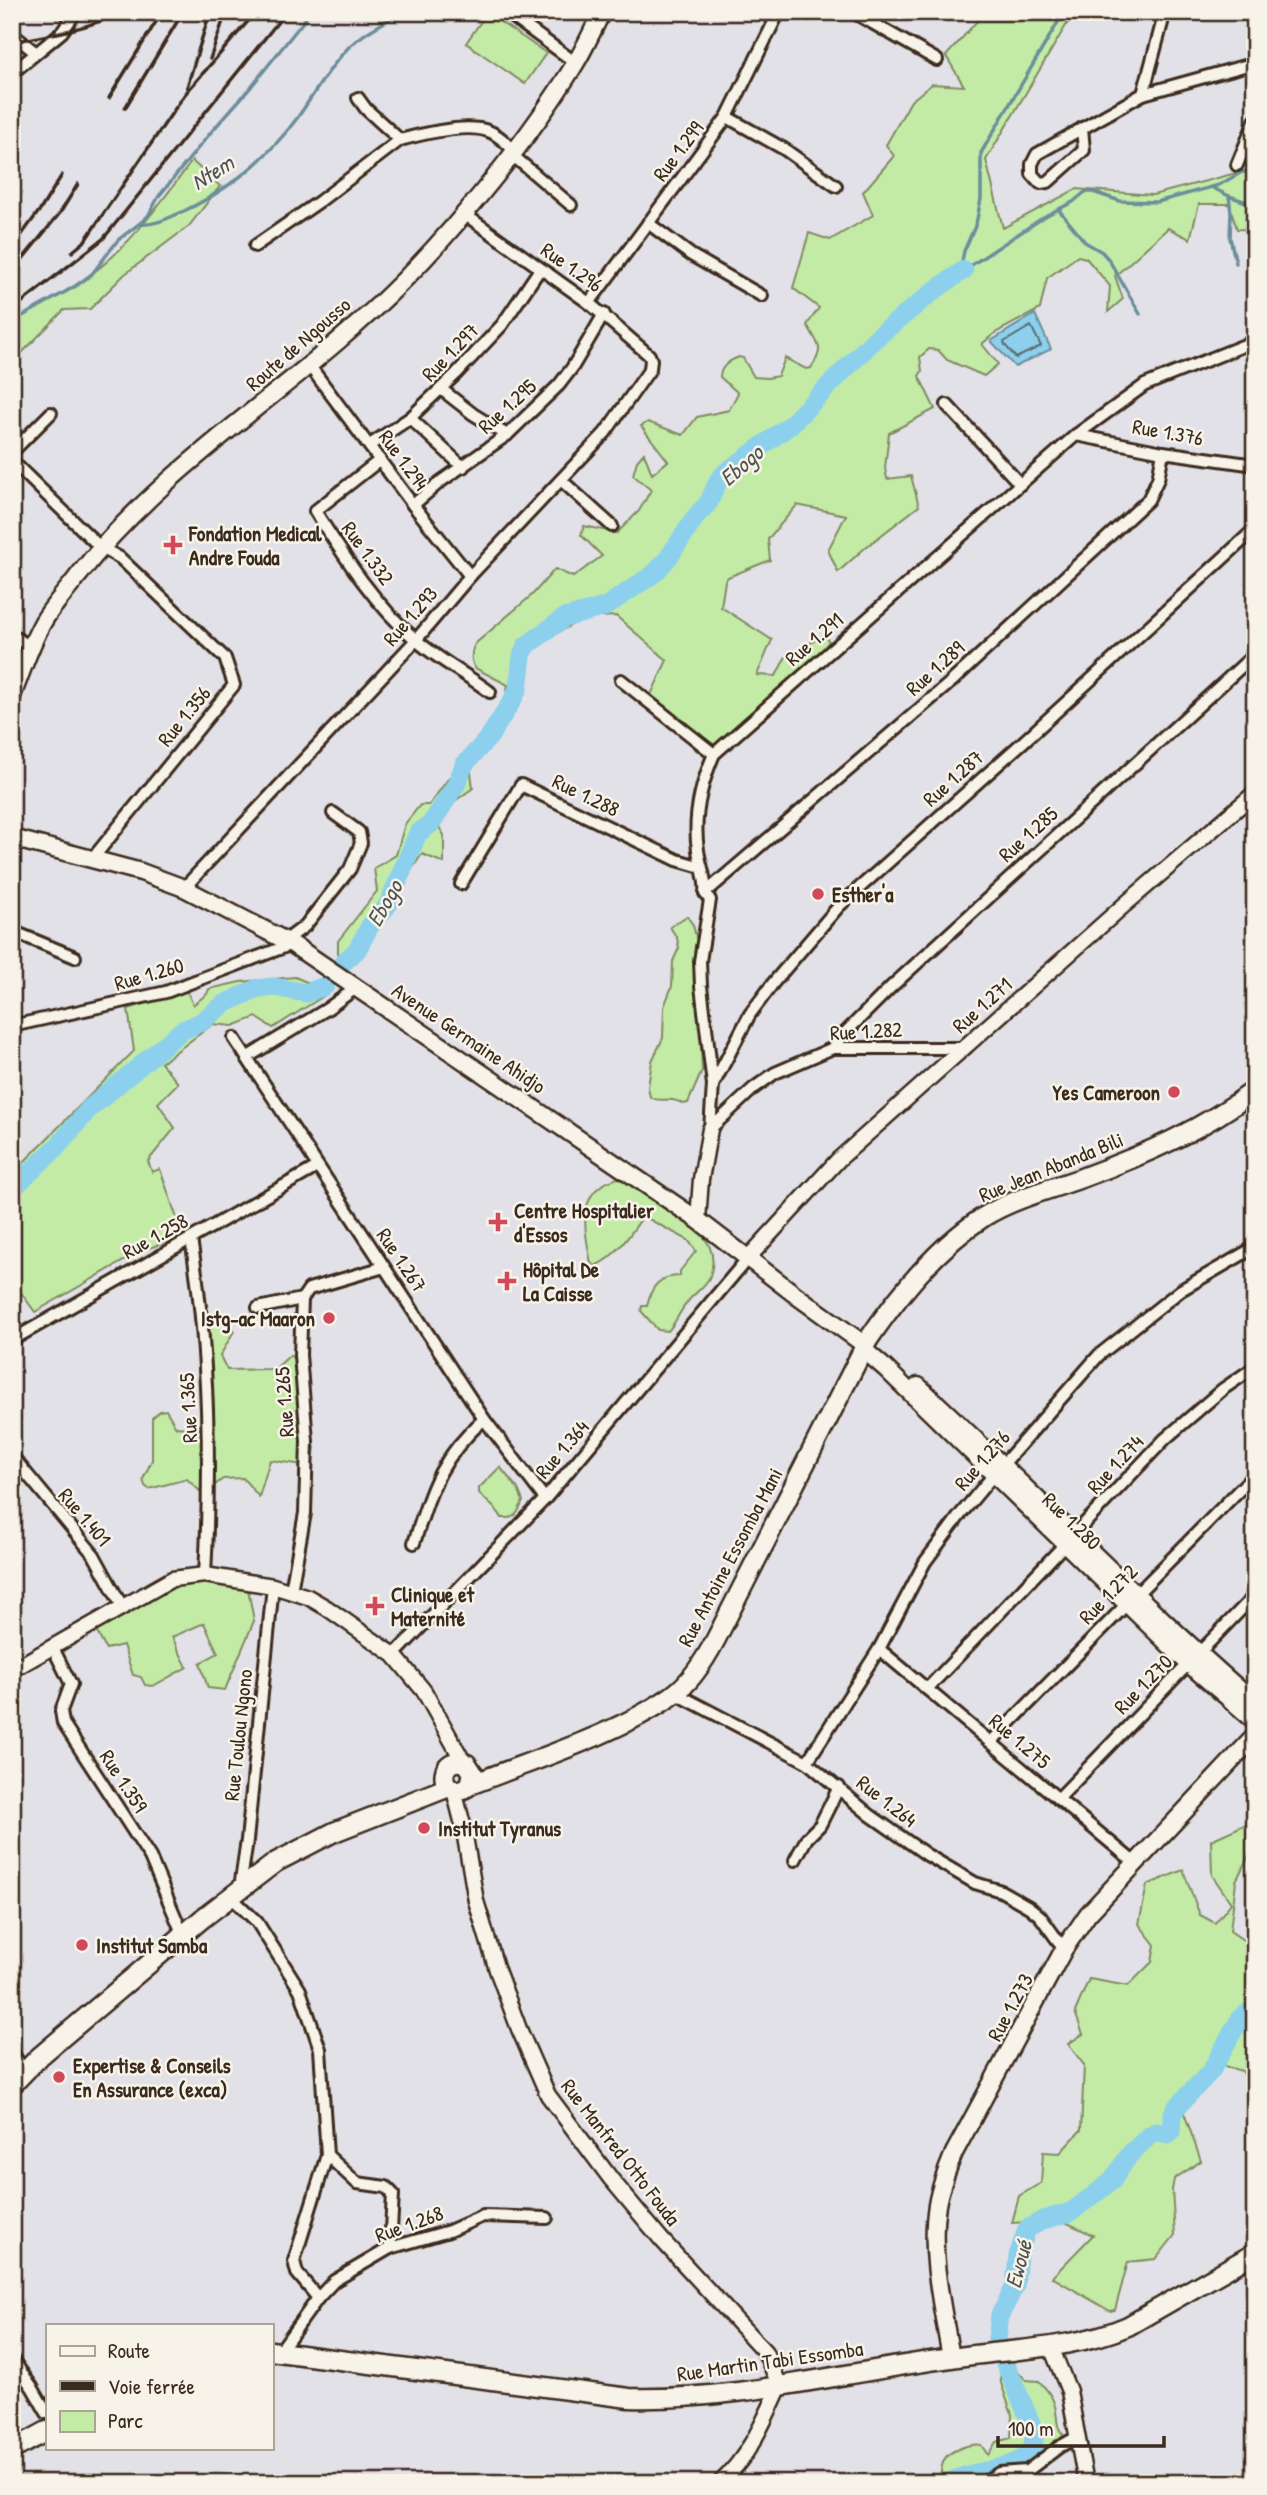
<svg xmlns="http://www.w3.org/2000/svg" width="1267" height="2495" viewBox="0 0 1267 2495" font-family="'Patrick Hand',sans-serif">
<rect width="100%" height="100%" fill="#e3e1e8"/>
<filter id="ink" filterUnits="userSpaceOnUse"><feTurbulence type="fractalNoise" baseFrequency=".0143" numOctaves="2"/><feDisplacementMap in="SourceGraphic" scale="14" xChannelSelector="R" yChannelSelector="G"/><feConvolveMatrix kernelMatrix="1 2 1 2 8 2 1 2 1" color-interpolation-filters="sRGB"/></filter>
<g filter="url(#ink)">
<g fill="#c3eba6" stroke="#7f8a62" stroke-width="2">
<path d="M985,12H1074L986,160L1003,228L1076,189L1153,195L1255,168V230L1237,229L1229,204H1199L1190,239L1168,228L1115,276L1123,299L1108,312L1110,286L1086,258L1078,256L1047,278L1040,309L995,333L982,344L998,364L984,376L947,360L938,350L929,349L920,357L922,371L919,376L935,409L889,433L885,468L887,479L911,476L919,506L866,547L838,572L828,550L846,515L797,505L768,539L770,560L728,577L725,581L721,607L772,640L757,675L776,676L785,658L824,635L829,641L820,653L730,739L713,751H697L694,748L650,697L667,660L616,616L584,618L529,648L519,700L509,721L470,765L473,788L448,806L439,827L444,835V863L422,854L384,911L367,944L338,956V941L377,891L374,868L396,855L405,824L420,805H429L505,701L508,685L475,668C470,660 471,652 475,644L533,594L555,569L573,577L602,556L581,535L584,526L617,533L639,511L651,490L633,475L637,461L644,453L652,474L668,461L641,426L648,422L683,435L697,417L729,410L738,393L720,377C720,367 730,360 739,357L743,358L754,377L768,378L778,376L785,358L806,369L811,368C825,348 819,345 807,325L819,308L793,288L809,233L830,240L873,215L863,192L894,156L886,145L911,101L932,84L964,86L946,56Z"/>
<path d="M487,13L546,53L525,84L466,43Z"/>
<path d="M192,161L220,186L189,226L125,274L90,309L64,310L12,363V322C46,302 83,284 112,257C143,228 167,194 192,161Z"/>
<path d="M687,916L693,925L698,945H695L694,985L699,1004L702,1071L688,1103L683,1104C669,1095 661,1104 650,1097L648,1087L652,1061L663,1038L664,1007L672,986L673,961L679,948L677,938L670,927Z"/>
<path d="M295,977L330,992L273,1028L256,1017L233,1026L213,1024L161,1063L178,1083L158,1103L175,1128L148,1161L152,1172L160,1169L183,1236L141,1251L35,1312L12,1280V1174L134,1051L128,1009L187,991L193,1005L207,994L209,989L240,982Z"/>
<path d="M628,1175C637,1182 642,1192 650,1198C678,1217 724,1234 710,1276C707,1285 695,1293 689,1300C680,1310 676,1323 668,1331L658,1330L641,1311L642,1306H647C651,1286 659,1276 680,1276V1271L696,1251L688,1240L643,1216C631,1234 616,1257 595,1266L591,1263C586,1239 577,1201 602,1185C609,1180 619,1178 628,1175Z"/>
<path d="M227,1318L234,1331L220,1356L227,1370L270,1369L276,1368L290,1355L294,1359L310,1408L303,1437L315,1447L313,1462L310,1466L270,1460L259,1497L243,1478L223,1479L203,1494L187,1479L149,1489L145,1486L143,1479L152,1460V1418L160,1411L166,1410L176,1427L202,1429L214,1421L209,1323Z"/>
<path d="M500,1467L518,1489L523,1501C518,1513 516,1519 502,1518C497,1508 486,1502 479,1493V1488Z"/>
<path d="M197,1580L248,1589L254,1621L225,1690L208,1688L200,1663L218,1653L204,1623L172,1637L187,1667L153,1686L145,1685L141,1677L133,1675L123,1645L106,1649L95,1629L170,1584Z"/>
<path d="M1244,1825L1255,1830V1843L1236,1881L1230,1931L1255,1948V2091L1242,2071L1220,2065L1182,2107L1201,2161L1174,2179L1172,2190L1175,2235L1156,2259L1128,2262L1115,2310L1110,2311L1052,2277L1093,2235L1061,2220L1012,2223L1019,2196L1041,2183L1043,2152L1060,2153L1081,2130L1084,2065L1068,2044L1083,2034L1075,2012L1089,1979L1128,1986L1152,1962L1155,1945L1139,1924L1147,1885L1183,1870L1200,1915L1215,1923L1231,1903L1212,1875L1211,1840Z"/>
<path d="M1002,2365H1012L1026,2380L1039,2381C1046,2389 1052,2395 1055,2406C1058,2416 1055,2426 1063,2434L1061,2438L1029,2462L987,2475L974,2483H937C942,2475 940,2468 944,2460C949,2450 971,2443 981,2445L988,2455L996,2442L1011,2438L1012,2415L1000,2380Z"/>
</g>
<path fill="#8cd0ed" stroke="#6c8e9a" stroke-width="2" d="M1035,314L1051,349L1015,367L991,341Z"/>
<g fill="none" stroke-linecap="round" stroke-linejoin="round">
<path stroke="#5b6c71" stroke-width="2" d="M1031,326L1041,346L1016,358L1005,345L1004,342Z"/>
<g stroke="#6c8e9a" stroke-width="3.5">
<path d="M1064,12L981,153V199L976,224L964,251L962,261L964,270L1047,215L1073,202L1085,192H1093L1120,201L1157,202L1219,185L1242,172H1255"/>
<path d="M1211,187L1229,196L1255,205"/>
<path d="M1229,196L1231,213L1230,238L1236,263"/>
<path d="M1059,210L1085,242L1102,252L1109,260L1140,314"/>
<path d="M139,224L148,216L159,196L212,131L250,88L306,18"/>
<path d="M12,322L76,286L92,274L118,240L139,224C155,226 170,217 184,211C230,189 268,158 298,117C315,93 331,64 352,44C367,30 385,23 401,12"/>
</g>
<g stroke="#8cd0ed" stroke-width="19">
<path d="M344,962L357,950L370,926L388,905L418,833L430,825L438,813L457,783L464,765L490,736L512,701L518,689L522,656L526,646L564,618L605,607L655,573L669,557L697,515L709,502L719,479L725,473L789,426L876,338L935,290L964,270"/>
<path d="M12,1189L57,1147L89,1109L181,1031L201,1022L224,1004L256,989L274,987L306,993L325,986"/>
<path d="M949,2483C973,2465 1047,2476 1032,2425L1001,2354L997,2339L1000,2315L1015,2286L1018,2256L1027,2229L1043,2220L1071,2212L1112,2181L1130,2154L1150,2135L1156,2132L1168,2135L1171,2132L1172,2116L1175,2109L1211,2071L1241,2017L1255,2008"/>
</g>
<g stroke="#3b2a1e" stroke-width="16">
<g id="minor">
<path d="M506,12L576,63"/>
<path d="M853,12L937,60"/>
<path d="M12,34L35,52"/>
<path d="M12,73L62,32L76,12"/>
<path d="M1143,94L1165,12"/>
<path d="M358,98L366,109L400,140C422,134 466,123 488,131C498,134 506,143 514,150"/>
<path d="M727,117L784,149L836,186"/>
<path d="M1082,128L1084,150L1048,182L1040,183L1032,174V164L1037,154L1143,94L1255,63"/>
<path d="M511,154L571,205"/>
<path d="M1237,165L1255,121"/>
<path d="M648,223L691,255L762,296"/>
<path d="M255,246L320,201L400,140"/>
<path d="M589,303L727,117L779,12"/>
<path d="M309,365L413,505L470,576"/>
<path d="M441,389L473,414L507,435"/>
<path d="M947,405L1020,484"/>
<path d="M410,418L463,467"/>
<path d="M1076,435L1163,452L1255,465"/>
<path d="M370,445L410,418L456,374L502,325L540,269"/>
<path d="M12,452L51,413"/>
<path d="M380,460L315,511C344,556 374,604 415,639C437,659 466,674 490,692"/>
<path d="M12,461L100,547L120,558L225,658L234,685L93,858"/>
<path d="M561,480L612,526"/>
<path d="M413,505L440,482L507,435L559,385L572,368L604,314"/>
<path d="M12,635L31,648"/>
<path d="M621,680L714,754"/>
<path d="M461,884L521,785L677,860L701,867"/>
<path d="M184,888L416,640L470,576L605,433L650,369L651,360L649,355L589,303L463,213"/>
<path d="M705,893L951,682L1148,500L1158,479L1163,452"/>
<path d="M12,931L75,957"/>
<path d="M285,941L305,926L350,869L361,843L359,832L333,813"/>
<path d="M12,1026L166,992L292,944"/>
<path d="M234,1038L484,1419L545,1499"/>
<path d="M833,1048L844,1034L891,987L1255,654"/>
<path d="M248,1057L327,1009L356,988"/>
<path d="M713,1085L750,1014L774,982L839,906L1022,743L1255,529"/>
<path d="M710,1129L713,1085L701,986L700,961L710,900L705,893C707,878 700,866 698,850C693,818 701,784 714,754L1076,435L1145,385L1255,341"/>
<path d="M710,1129L754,1088L775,1073L833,1048H966"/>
<path d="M191,1239C209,1350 211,1463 205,1575"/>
<path d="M258,1308L302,1299"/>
<path d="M12,1340L317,1167"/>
<path d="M12,1456L94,1555L122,1606"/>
<path d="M414,1543C432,1487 439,1460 484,1419"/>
<path d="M291,1591L305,1513L307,1441L300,1355L302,1299L309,1289L384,1267"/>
<path d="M53,1648L71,1684L61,1711L63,1723L150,1857L183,1935"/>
<path d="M879,1649L1135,1863"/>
<path d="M394,1655L545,1499L748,1258"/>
<path d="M927,1689L1165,1439L1223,1389L1255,1367"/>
<path d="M675,1693L807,1762L870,1815L927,1855L975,1883L1001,1891L1029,1907L1040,1916L1064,1949"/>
<path d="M991,1742L1255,1474"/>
<path d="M807,1762L879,1649L925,1562L960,1515L985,1485L1099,1355L1181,1290L1255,1247"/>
<path d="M1058,1799L1255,1595"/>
<path d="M795,1860L807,1838L820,1825L839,1787"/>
<path d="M240,1888L247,1840L273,1586"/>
<path d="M230,1896L257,1922L300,1990L320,2049L327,2155L357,2183L386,2187L393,2194L390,2248"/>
<path d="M12,2052L24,2071"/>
<path d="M318,2298L297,2273L294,2261L327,2155"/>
<path d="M280,2351L318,2298L334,2281L390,2248L449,2231L483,2216L547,2218"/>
<path d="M12,2359L32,2387L47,2413"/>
<path d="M983,2483L999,2473L1027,2471L1059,2447L1077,2437"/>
</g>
</g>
<g stroke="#3b2a1e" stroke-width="19">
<g id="tertiary">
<path d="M698,1220L701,1179L710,1129"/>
<path d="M748,1258L839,1159L1122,907L1255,793"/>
<path d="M12,1670L172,1579L205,1575L273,1586L308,1597L327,1608L394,1655L424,1691L463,1761"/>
<path d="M454,1790L463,1825L476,1901L497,1970L519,2029L548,2095L611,2179L661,2239L765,2352L780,2386C764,2421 749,2457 720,2483"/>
<path d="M1051,2347L1069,2391L1086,2483"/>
</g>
</g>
<g stroke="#3b2a1e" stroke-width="21">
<g id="secondary">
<path d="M12,696C22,671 30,645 43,622C52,606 67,591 78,576C169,459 301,385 404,280C464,219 530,137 575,64C585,48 593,29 602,12"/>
<path d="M12,838L141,872L184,888L292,944L698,1220L797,1296L865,1345"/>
<path d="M863,1349L885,1368L1189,1664L1255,1721"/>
<path d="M918,1386C1031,1490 1138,1602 1255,1703"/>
<path d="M951,2358C943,2309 929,2254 937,2205C940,2187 947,2170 954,2153L1064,1949L1088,1914L1255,1736"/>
</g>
</g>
<g stroke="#3b2a1e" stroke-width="23">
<g id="primary">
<path d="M470,1785L473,1773L467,1764C452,1757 440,1768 446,1784C453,1792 462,1792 470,1785C533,1760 620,1733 673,1695C691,1682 706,1658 716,1639L868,1340C899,1294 938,1246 985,1216C1014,1198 1052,1189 1084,1177C1144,1155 1204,1129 1255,1090"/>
<path d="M12,2085L39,2057L203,1918L276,1862L334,1832L449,1787"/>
<path d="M271,2351L629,2398C735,2401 846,2372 951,2358C1010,2349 1072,2350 1128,2326L1255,2253"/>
<path d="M12,2450L47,2431"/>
</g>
</g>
<use href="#minor" stroke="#f7f3e8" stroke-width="10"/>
<use href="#tertiary" stroke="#f7f3e8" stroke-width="14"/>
<use href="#secondary" stroke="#f7f3e8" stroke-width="16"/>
<use href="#primary" stroke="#f7f3e8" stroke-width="18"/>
<g stroke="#3b2a1e" stroke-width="3.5">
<path d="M12,42C50,35 89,28 124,12"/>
<path d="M210,59L226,12"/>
<path d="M187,87L210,12"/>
<path d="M109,98L162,12"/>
<path d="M125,108L183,12"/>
<path d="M12,248L42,207L62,175"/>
<path d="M72,252L84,242L185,94L256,12"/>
<path d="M12,272L60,213L78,184"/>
<path d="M12,310L103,239L286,12"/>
</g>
</g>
</g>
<g fill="#d1495b" stroke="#f7f3e8" stroke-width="2.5">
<path d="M169.5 534.5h7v7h7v7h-7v7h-7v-7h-7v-7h7z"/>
<circle cx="818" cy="894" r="7"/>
<circle cx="1174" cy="1092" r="7"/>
<path d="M494.5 1211.5h7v7h7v7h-7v7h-7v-7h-7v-7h7z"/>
<path d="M503.5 1270.5h7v7h7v7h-7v7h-7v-7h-7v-7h7z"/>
<circle cx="329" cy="1318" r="7"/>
<path d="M371.5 1595.5h7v7h7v7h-7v7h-7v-7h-7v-7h7z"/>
<circle cx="424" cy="1828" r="7"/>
<circle cx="82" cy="1945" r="7"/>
<circle cx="59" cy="2077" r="7"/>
</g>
<g text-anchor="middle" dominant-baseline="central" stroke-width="5" stroke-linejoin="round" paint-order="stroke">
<g font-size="21" fill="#3b2a1e" stroke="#f7f3e8">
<text transform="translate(678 151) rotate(-53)">Rue 1.299</text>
<text transform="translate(572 267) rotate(35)">Rue 1.296</text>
<text transform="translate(298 344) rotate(-41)">Route de Ngousso</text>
<text transform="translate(450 352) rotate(-46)">Rue 1.297</text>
<text transform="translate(507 406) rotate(-42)">Rue 1.295</text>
<text transform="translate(1168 432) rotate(10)">Rue 1.376</text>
<text transform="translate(404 460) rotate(54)">Rue 1.294</text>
<text transform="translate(368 553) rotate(54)">Rue 1.332</text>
<text transform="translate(410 616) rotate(-49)">Rue 1.293</text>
<text transform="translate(814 639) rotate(-41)">Rue 1.291</text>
<text transform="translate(935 668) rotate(-42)">Rue 1.289</text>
<text transform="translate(184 716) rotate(-51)">Rue 1.356</text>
<text transform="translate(953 778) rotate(-42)">Rue 1.287</text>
<text transform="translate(586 795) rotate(26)">Rue 1.288</text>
<text transform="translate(1028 834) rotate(-42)">Rue 1.285</text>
<text transform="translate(149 974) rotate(-16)">Rue 1.260</text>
<text transform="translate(982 1005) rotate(-42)">Rue 1.271</text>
<text transform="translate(866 1031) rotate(-3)">Rue 1.282</text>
<text transform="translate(469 1038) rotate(34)">Avenue Germaine Ahidjo</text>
<text transform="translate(1051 1167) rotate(-22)">Rue Jean Abanda Bili</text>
<text transform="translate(155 1236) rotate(-29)">Rue 1.258</text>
<text transform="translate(402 1260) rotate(56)">Rue 1.267</text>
<text transform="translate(284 1402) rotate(-94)">Rue 1.265</text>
<text transform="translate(188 1408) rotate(-93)">Rue 1.365</text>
<text transform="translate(562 1449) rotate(-49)">Rue 1.364</text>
<text transform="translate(982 1460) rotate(-49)">Rue 1.276</text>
<text transform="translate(1115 1464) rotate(-47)">Rue 1.274</text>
<text transform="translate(85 1517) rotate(50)">Rue 1.401</text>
<text transform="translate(1072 1521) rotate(44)">Rue 1.280</text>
<text transform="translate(730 1557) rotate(-62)">Rue Antoine Essomba Mani</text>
<text transform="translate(1108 1594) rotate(-46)">Rue 1.272</text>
<text transform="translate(1143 1684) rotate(-46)">Rue 1.270</text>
<text transform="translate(238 1735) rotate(-84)">Rue Toulou Ngono</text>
<text transform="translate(1020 1741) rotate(40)">Rue 1.275</text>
<text transform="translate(124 1781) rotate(57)">Rue 1.359</text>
<text transform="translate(887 1801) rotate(38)">Rue 1.264</text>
<text transform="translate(1010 2007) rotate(-62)">Rue 1.273</text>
<text transform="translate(621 2152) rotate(52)">Rue Manfred Otto Fouda</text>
<text transform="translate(409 2224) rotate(-20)">Rue 1.268</text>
<text transform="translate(770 2361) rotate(-8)">Rue Martin Tabi Essomba</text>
</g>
<g font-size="21" font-weight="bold" fill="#3b2a1e" stroke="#f7f3e8" text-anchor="start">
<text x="189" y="533">Fondation Medical<tspan x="189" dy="24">Andre Fouda</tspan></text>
<text x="832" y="894">Esther'a</text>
<text x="1160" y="1092" text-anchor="end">Yes Cameroon</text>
<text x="514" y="1210">Centre Hospitalier<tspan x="514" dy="24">d'Essos</tspan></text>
<text x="523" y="1269">Hôpital De<tspan x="523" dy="24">La Caisse</tspan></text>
<text x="315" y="1318" text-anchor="end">Istg-ac Maaron</text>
<text x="391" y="1594">Clinique et<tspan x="391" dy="24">Maternité</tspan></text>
<text x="438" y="1828">Institut Tyranus</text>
<text x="96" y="1945">Institut Samba</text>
<text x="73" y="2065">Expertise &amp; Conseils<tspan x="73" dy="24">En Assurance (exca)</tspan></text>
</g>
<g font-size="23" font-style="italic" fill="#4f5452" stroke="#f7f3e8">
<text transform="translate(212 172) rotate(-32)">Ntem</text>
<text transform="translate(741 465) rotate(-41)">Ebogo</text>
<text transform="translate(384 903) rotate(-60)">Ebogo</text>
<text transform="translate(1018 2264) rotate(-75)">Ewoué</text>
</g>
</g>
<rect width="1267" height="2495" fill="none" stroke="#f7f3e8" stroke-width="42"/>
<rect x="21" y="21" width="1225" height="2453" fill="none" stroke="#3b2a1e" stroke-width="2.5" filter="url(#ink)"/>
<rect x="46" y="2324" width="228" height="126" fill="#f7f3e8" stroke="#aca397" stroke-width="2"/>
<rect x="60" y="2346" width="35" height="10" fill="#f7f3e8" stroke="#aca397" stroke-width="2"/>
<text x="108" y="2358" font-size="21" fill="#3b2a1e">Route</text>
<rect x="60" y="2381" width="35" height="10" fill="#3b2a1e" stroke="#aca397" stroke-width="2"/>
<text x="108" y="2394" font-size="21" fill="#3b2a1e">Voie ferrée</text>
<rect x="60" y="2411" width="35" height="21" fill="#c3eba6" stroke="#aca397" stroke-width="2"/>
<text x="108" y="2428" font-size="21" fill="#3b2a1e">Parc</text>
<path d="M998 2436v10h166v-10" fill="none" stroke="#3b2a1e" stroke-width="3.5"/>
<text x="1008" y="2436" font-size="21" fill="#3b2a1e" stroke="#f7f3e8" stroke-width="5" paint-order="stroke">100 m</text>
</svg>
